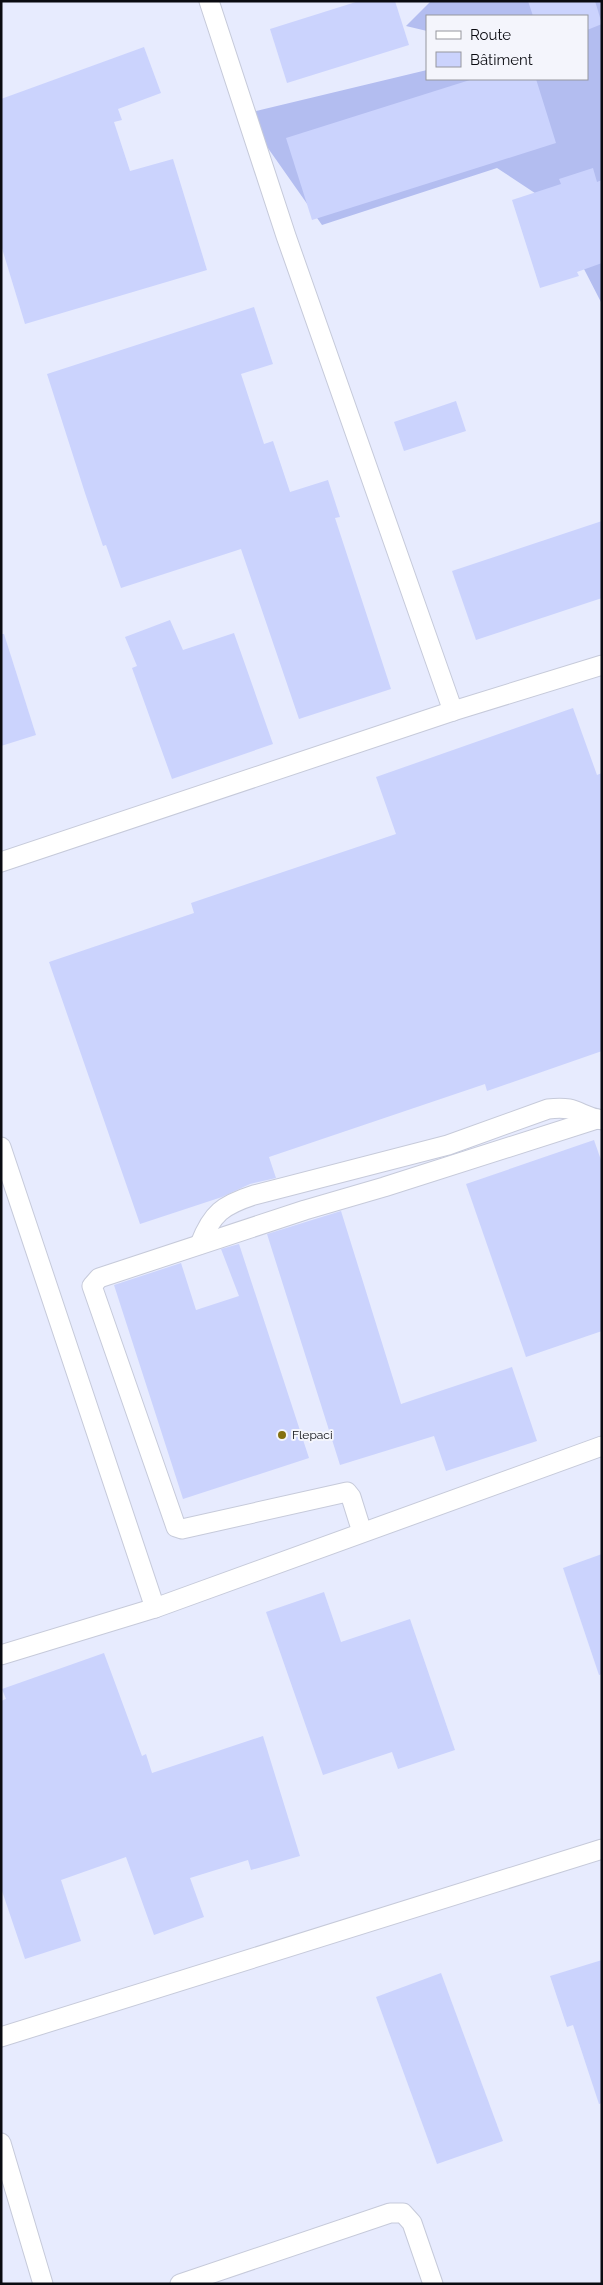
<svg xmlns="http://www.w3.org/2000/svg" width="603" height="2285" viewBox="0 0 603 2285" font-family="Raleway,sans-serif">
<rect width="100%" height="100%" fill="#f4f5fc"/>
<path fill="#e7ebfe" fill-rule="evenodd" d="M1,1H602V2284H1ZM427,16H587V79H427Z"/>
<path fill="#b3bdf0" d="M431,1H602V304L550,203L497,168L322,225L244,114L427,70V79H587V16H427V31L406,26Z"/>
<g fill="#cbd3fd">
<path d="M359,1H395L409,45L287,83L270,29Z"/>
<path d="M528,1H595L602,24L587,30V16H533Z"/>
<path d="M144,47L161,93L118,109L122,120L114,122L130,171L173,159L207,270L25,324L1,245V99Z"/>
<path d="M473,79H536L556,143L312,220L286,138Z"/>
<path d="M593,168L597,182L602,180V263L577,272L579,276L540,288L512,200L561,184L559,179Z"/>
<path d="M254,307L273,364L241,374L264,444L273,441L290,492L328,480L340,517L335,518L391,689L299,719L241,549L121,588L106,545L103,546L85,493L47,374Z"/>
<path d="M456,401L466,431L404,451L394,422Z"/>
<path d="M602,521V598L476,640L452,571Z"/>
<path d="M170,620L183,650L234,633L273,744L172,779L132,668L137,666L125,637Z"/>
<path d="M1,634H4L36,735L1,746Z"/>
<path d="M573,708L597,775L602,773V1051L487,1091L485,1084L269,1157L276,1178L250,1184L222,1197L140,1224L49,962L194,913L191,903L396,834L376,777Z"/>
<path d="M594,1140L602,1163V1331L526,1357L466,1184Z"/>
<path d="M341,1211L401,1404L512,1367L537,1441L446,1471L434,1436L340,1465L267,1234Z"/>
<path d="M239,1244L309,1458L183,1499L114,1285L181,1263L196,1310L239,1296L221,1249Z"/>
<path d="M602,1554V1674L599,1675L563,1568Z"/>
<path d="M324,1592L341,1642L410,1619L455,1750L398,1769L392,1752L323,1775L266,1612Z"/>
<path d="M104,1653L142,1756L146,1754L152,1773L263,1736L300,1856L251,1870L248,1860L190,1878L204,1917L154,1935L126,1857L61,1880L81,1941L25,1959L1,1888V1701L6,1699L2,1689Z"/>
<path d="M602,1960V2103L599,2104L573,2025L567,2027L550,1976Z"/>
<path d="M441,1973L503,2141L437,2164L376,1997Z"/>
</g>
<g fill="none" stroke-linecap="round" stroke-linejoin="round">
<g stroke="#c6cada" stroke-width="21">
<g id="minor">
<path d="M209,1L286,236L453,711"/>
<path d="M1,862L453,711L602,665"/>
<path d="M1,1147L155,1608"/>
<path d="M200,1244C212,1213 223,1205 254,1195L448,1145L548,1109C578,1105 578,1116 602,1120"/>
<path d="M362,1532L351,1497L347,1492L182,1529L176,1527L92,1286L99,1278L305,1210L384,1187L597,1119"/>
<path d="M1,1655L155,1608L602,1446"/>
<path d="M1,2037L602,1849"/>
<path d="M1,2143L43,2284"/>
<path d="M180,2284L390,2213H403L412,2223L433,2284"/>
</g>
</g>
<use href="#minor" stroke="#fff" stroke-width="19"/>
</g>
<circle fill="#847010" stroke="#f4f5fc" stroke-width="2" cx="282" cy="1435" r="5"/>
<g text-anchor="middle" dominant-baseline="central" stroke-width="4" stroke-linejoin="round" paint-order="stroke">
<g font-size="12" fill="#0a0b11" stroke="#f4f5fc" text-anchor="start">
<text x="292" y="1435">Flepaci</text>
</g>
</g>
<rect width="603" height="2285" fill="none" stroke="#0a0b11" stroke-width="5"/>
<rect x="426" y="15" width="162" height="65" fill="#f4f5fc" stroke="#96979e"/>
<rect x="436" y="31" width="25" height="8" fill="#ffffff" stroke="#96979e"/>
<text x="470" y="40" font-size="15" fill="#0a0b11">Route</text>
<rect x="436" y="52" width="25" height="15" fill="#cbd3fd" stroke="#96979e"/>
<text x="470" y="65" font-size="15" fill="#0a0b11">Bâtiment</text>
</svg>
